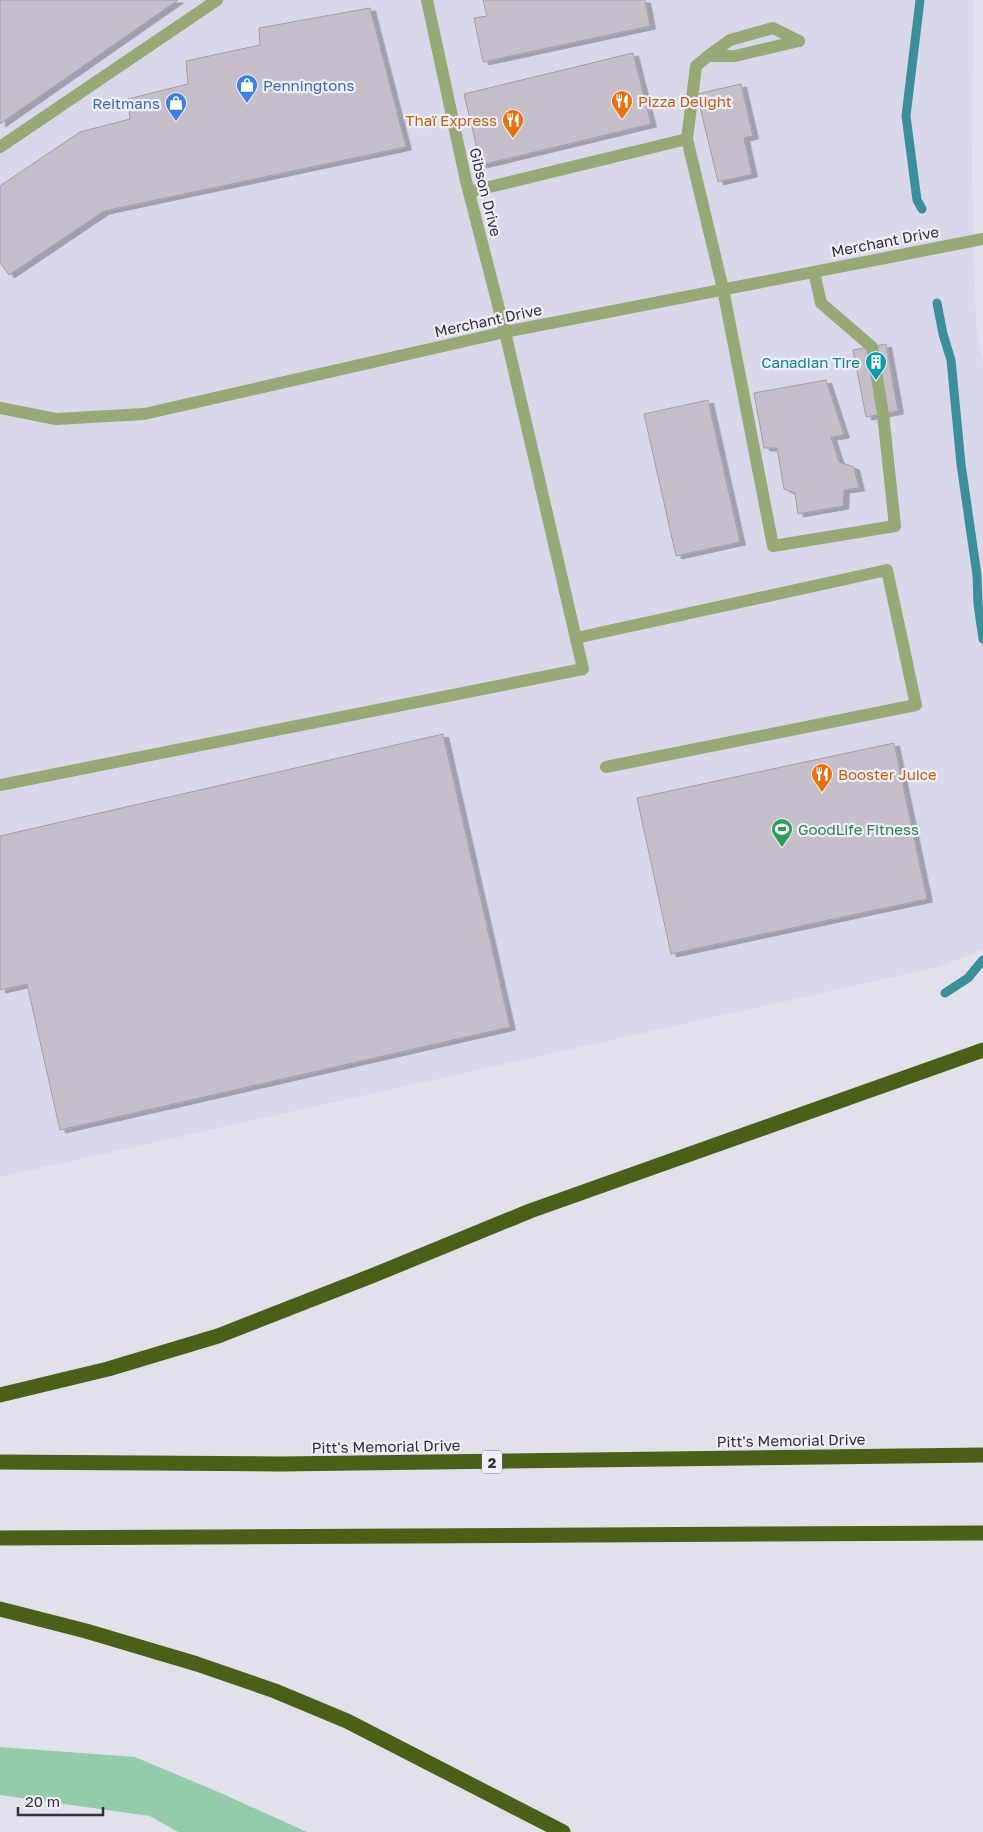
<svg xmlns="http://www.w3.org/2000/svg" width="983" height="1832" viewBox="0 0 983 1832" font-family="'Golos Text',sans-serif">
<defs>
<filter id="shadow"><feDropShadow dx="5.5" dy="3" stdDeviation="0" flood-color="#0004"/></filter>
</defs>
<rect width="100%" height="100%" fill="#e1e1ec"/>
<path fill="#d9d8eb" d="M0,0H973L972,176L976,325L983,365V950L938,967L0,1177Z"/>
<path fill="#94cbaa" d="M0,1747L135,1757L223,1794L307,1832H178L150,1816L0,1795Z"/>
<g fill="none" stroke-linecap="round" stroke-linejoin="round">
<g stroke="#3c8f98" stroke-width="9">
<path d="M920,0L906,116L917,200L922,209"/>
<path d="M937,303L943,334L951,360L961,464L977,575L978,604L983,639"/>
<path d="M945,993L968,978L983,960"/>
</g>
</g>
<g fill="#c6bfc9" stroke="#a39ca6" filter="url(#shadow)">
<path d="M0,0H178L0,124Z"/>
<path d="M483,0H645L650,26L483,62L474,18L487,16Z"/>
<path d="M370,8L406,147L104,211L9,275L0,262V186L80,132L130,119L128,99L188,84L186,61L260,45L259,28Z"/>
<path d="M633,53L651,124L481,165L464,94Z"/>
<path d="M741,84L753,136L744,138L752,174L718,182L697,94Z"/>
<path d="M886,344L898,411L866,417L853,350Z"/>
<path d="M826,380L844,435L831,437L839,462L854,467L859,488L844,490L843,506L798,514L795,493L784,489L777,448H764L754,393Z"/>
<path d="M708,400L740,542L676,556L644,414Z"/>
<path d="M443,734L510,1027L60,1130L27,984L0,990V836Z"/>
<path d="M894,743L927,899L671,954L637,798Z"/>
</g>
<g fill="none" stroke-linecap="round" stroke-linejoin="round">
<g stroke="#96a976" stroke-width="12">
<path d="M708,56L730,40L773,28L799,41"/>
<path d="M687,139L696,66L708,56H735L799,41"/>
<path d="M0,147L217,0"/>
<path d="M469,192L687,139L723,289L773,546L895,526L883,414L872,347L821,303L814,272"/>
<path d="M0,408L56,419L144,414L505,332L983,239"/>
<path d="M576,638L887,570L916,705L606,767"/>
<path d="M0,785L583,669L505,332L466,181L427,0"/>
</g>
<g stroke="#4a6019" stroke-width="15">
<path d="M0,1395L108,1369L218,1336L374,1275L530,1211L983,1050"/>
<path d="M0,1462L280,1464L983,1455"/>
<path d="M0,1538L983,1533"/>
<path d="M0,1609L86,1631L197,1664L275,1691L347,1721L563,1832"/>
</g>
</g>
<defs>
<g id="shop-pin" transform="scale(1.125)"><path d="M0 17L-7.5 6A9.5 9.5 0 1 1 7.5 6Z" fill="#3f7fe0" stroke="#efeefa"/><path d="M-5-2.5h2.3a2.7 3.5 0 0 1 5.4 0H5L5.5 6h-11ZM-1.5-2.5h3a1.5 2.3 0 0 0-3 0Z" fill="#fff"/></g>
<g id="restaurant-pin" transform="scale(1.125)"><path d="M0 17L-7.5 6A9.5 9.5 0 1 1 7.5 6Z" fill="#e8710a" stroke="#efeefa"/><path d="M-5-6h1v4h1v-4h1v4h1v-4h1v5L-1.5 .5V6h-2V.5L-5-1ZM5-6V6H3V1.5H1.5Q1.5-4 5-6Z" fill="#fff"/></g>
<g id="building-pin" transform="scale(1.125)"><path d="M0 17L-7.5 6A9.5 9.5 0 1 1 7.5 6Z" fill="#0f9aa8" stroke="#efeefa"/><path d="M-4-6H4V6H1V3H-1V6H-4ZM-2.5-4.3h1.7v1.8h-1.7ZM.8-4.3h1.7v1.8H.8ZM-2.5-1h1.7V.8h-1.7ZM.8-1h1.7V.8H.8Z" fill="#fff"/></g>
<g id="stadium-pin" transform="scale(1.125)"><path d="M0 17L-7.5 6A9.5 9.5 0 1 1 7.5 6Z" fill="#2e9e5b" stroke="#efeefa"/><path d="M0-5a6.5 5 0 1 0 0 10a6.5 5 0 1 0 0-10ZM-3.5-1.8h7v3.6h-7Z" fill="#fff"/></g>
</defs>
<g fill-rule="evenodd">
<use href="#shop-pin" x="247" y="85"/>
<use href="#restaurant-pin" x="622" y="101"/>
<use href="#shop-pin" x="176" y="103"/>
<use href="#restaurant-pin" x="513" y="120"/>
<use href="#building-pin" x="876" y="362"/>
<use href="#restaurant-pin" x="822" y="774"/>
<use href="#stadium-pin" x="782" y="829"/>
</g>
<g text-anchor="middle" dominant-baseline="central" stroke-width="4.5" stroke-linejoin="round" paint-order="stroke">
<rect fill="#efeefa" stroke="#6a6a70" stroke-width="1" x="482" y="1450.5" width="20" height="23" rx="4"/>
<g font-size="14" font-weight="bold" fill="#313135">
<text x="492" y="1462">2</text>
</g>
<g font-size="15" fill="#366cbe" stroke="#efeefa" text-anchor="start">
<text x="263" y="85">Penningtons</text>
<text x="160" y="103" text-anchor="end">Reitmans</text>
</g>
<g font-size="15" fill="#c56008" stroke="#efeefa" text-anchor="start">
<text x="638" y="101">Pizza Delight</text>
<text x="497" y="120" text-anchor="end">Thaï Express</text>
<text x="838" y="774">Booster Juice</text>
</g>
<g font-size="15" fill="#313135" stroke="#efeefa">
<text transform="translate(486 192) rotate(76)">Gibson Drive</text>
<text transform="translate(885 241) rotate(-11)">Merchant Drive</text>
<text transform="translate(488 320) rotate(-12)">Merchant Drive</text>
<text transform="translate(791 1440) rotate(-1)">Pitt's Memorial Drive</text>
<text transform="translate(386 1446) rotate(-1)">Pitt's Memorial Drive</text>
</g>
<g font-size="15" fill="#0d838f" stroke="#efeefa" text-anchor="end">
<text x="860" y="362">Canadian Tire</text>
</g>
<g font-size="15" fill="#27864d" stroke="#efeefa" text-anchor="start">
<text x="798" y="829">GoodLife Fitness</text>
</g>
</g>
<path d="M18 1807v8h85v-8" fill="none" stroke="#313135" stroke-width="2.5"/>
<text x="25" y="1807" font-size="15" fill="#313135" stroke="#efeefa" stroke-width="4" paint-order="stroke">20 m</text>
</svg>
